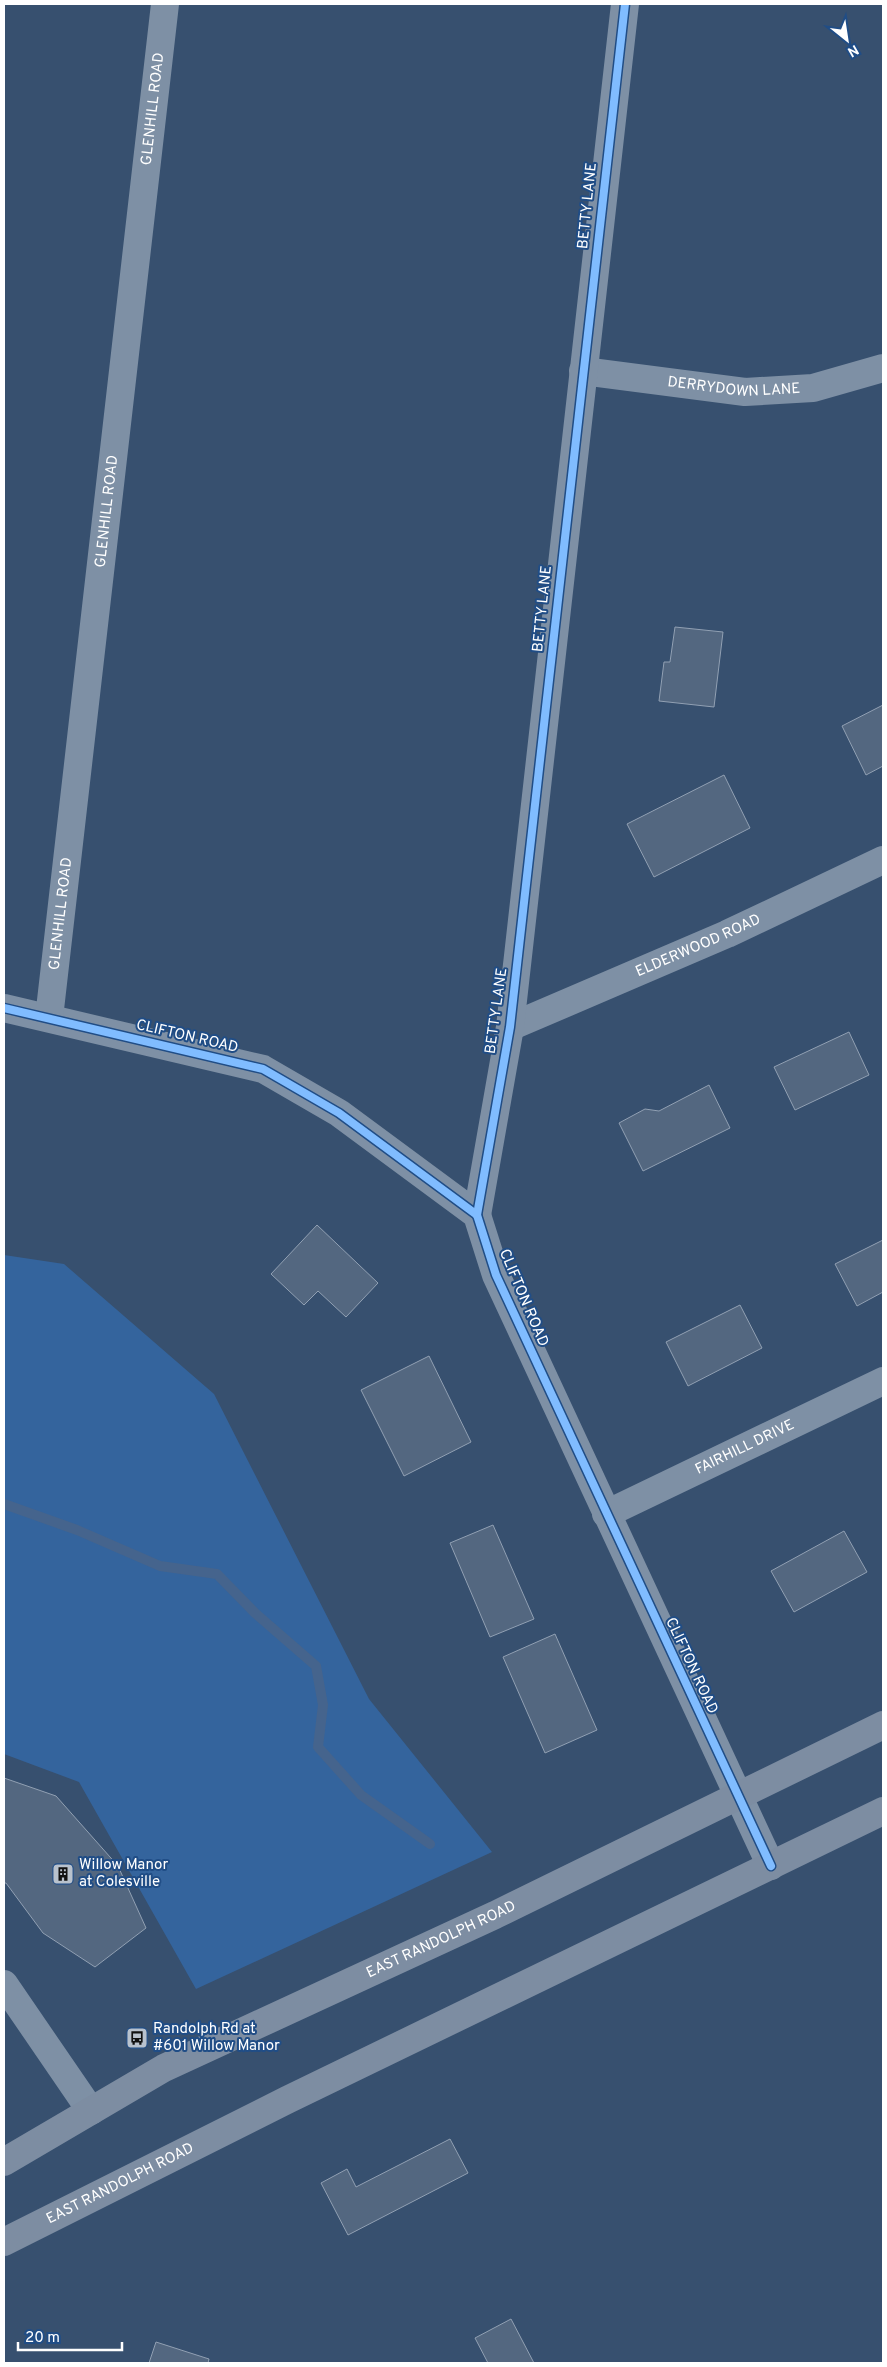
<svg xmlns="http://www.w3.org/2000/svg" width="887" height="2367" viewBox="0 0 887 2367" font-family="Overpass,sans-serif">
<rect width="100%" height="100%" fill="#37506f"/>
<path fill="#34649d" d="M4,1255L64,1264L214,1394L369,1699L492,1852L196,1989L79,1782L4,1754Z"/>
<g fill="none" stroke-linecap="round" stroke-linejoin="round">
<path stroke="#45648d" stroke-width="10" d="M4,1504L77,1530L160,1566L217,1574L255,1613L316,1666L323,1705L318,1747L361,1795L430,1844"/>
</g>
<g fill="#536780" stroke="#91a0b3">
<path d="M675,627L723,632L714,707L659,701L664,662H670Z"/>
<path d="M883,705V766L866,775L842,726Z"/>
<path d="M724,775L750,828L654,877L627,824Z"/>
<path d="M849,1032L869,1075L795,1110L774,1067Z"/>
<path d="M709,1085L730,1128L643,1171L619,1123L645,1109L659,1111Z"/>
<path d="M317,1225L378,1283L346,1317L318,1291L304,1305L271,1274Z"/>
<path d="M883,1240V1292L857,1306L835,1264Z"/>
<path d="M740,1305L762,1348L688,1386L666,1342Z"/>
<path d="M429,1356L471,1442L404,1476L361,1390Z"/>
<path d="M493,1525L534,1619L490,1637L450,1543Z"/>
<path d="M844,1531L867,1572L794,1612L771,1571Z"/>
<path d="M555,1634L597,1730L545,1753L503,1657Z"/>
<path d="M4,1778L56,1796L118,1866L146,1928L95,1967L43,1933L6,1883H4Z"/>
<path d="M450,2139L468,2173L348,2235L321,2183L347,2169L356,2187Z"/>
<path d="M511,2319L534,2363H488L475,2338Z"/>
<path d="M156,2342L209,2359L208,2363H149Z"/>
</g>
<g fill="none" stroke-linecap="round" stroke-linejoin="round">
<g stroke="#7e90a5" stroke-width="28">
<path id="s1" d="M583,371L745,392L813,388L883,368"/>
<path d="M4,1008L263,1069L339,1113L477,1215L496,1275L771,1866"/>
<path id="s2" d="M49,1018L165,4"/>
<path id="s3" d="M510,1027L727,934L883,860"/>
<path d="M477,1215L510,1027L625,4"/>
<path id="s4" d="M606,1514L883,1381"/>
<path d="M4,1984L91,2111"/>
</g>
<g stroke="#7d8da2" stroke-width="28">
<path id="s5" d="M4,2162L164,2068L495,1915L883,1725"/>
<path id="s6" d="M4,2242L287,2100L883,1811"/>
</g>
<g stroke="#204d86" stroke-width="11">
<g id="cycleway">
<path d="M4,1008L263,1069L339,1113L477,1215L496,1275L771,1866"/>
<path d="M477,1215L510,1027L625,4"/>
</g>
</g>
<use href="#cycleway" stroke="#80bcff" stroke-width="8"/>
</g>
<defs>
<g id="building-square" transform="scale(1.125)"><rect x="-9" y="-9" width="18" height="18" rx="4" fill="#b9c2cd" stroke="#204d86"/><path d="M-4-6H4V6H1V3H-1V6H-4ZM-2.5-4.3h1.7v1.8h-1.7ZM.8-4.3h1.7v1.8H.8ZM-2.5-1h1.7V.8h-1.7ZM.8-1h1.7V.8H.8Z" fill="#111"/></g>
<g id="bus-square" transform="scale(1.125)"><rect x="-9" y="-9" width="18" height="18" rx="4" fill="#b9c2cd" stroke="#204d86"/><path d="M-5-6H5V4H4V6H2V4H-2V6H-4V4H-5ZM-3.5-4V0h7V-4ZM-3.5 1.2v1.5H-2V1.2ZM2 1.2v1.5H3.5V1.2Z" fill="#111"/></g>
</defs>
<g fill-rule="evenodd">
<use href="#building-square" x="63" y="1874"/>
<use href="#bus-square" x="137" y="2038"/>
</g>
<g text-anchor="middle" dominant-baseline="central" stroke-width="4" stroke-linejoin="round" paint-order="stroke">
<g font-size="15" fill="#fff" stroke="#204d86">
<text stroke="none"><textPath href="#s2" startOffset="915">GLENHILL ROAD</textPath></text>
<text transform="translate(588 206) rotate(-84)">BETTY LANE</text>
<text stroke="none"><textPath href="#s1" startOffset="152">DERRYDOWN LANE</textPath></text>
<text stroke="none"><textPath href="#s2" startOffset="510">GLENHILL ROAD</textPath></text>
<text transform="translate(543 609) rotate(-84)">BETTY LANE</text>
<text stroke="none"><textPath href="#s2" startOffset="105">GLENHILL ROAD</textPath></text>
<text stroke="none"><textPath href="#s3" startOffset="205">ELDERWOOD ROAD</textPath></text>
<text transform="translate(497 1011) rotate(-82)">BETTY LANE</text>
<text transform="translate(187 1037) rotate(13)">CLIFTON ROAD</text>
<text transform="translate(523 1298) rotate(67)">CLIFTON ROAD</text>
<text stroke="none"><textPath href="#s4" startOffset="154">FAIRHILL DRIVE</textPath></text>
<text transform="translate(691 1666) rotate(65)">CLIFTON ROAD</text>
<text stroke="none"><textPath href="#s5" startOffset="491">EAST RANDOLPH ROAD</textPath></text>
<text stroke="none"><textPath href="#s6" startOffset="130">EAST RANDOLPH ROAD</textPath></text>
</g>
<g font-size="15" fill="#fff" stroke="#204d86" text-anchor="start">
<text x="79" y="1865">Willow Manor<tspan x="79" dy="17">at Colesville</tspan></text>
<text x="153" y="2029">Randolph Rd at<tspan x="153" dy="17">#601 Willow Manor</tspan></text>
</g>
</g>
<rect width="887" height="2367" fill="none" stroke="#ffffff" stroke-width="10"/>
<g transform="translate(847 40) rotate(150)" stroke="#204d86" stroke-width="4" paint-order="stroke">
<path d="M0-4L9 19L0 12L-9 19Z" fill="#ffffff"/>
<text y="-8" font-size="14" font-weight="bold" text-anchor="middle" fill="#ffffff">N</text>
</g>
<path d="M18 2342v8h104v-8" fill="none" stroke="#ffffff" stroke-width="2.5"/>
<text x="25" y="2342" font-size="15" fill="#ffffff" stroke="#204d86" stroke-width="4" paint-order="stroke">20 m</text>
</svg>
